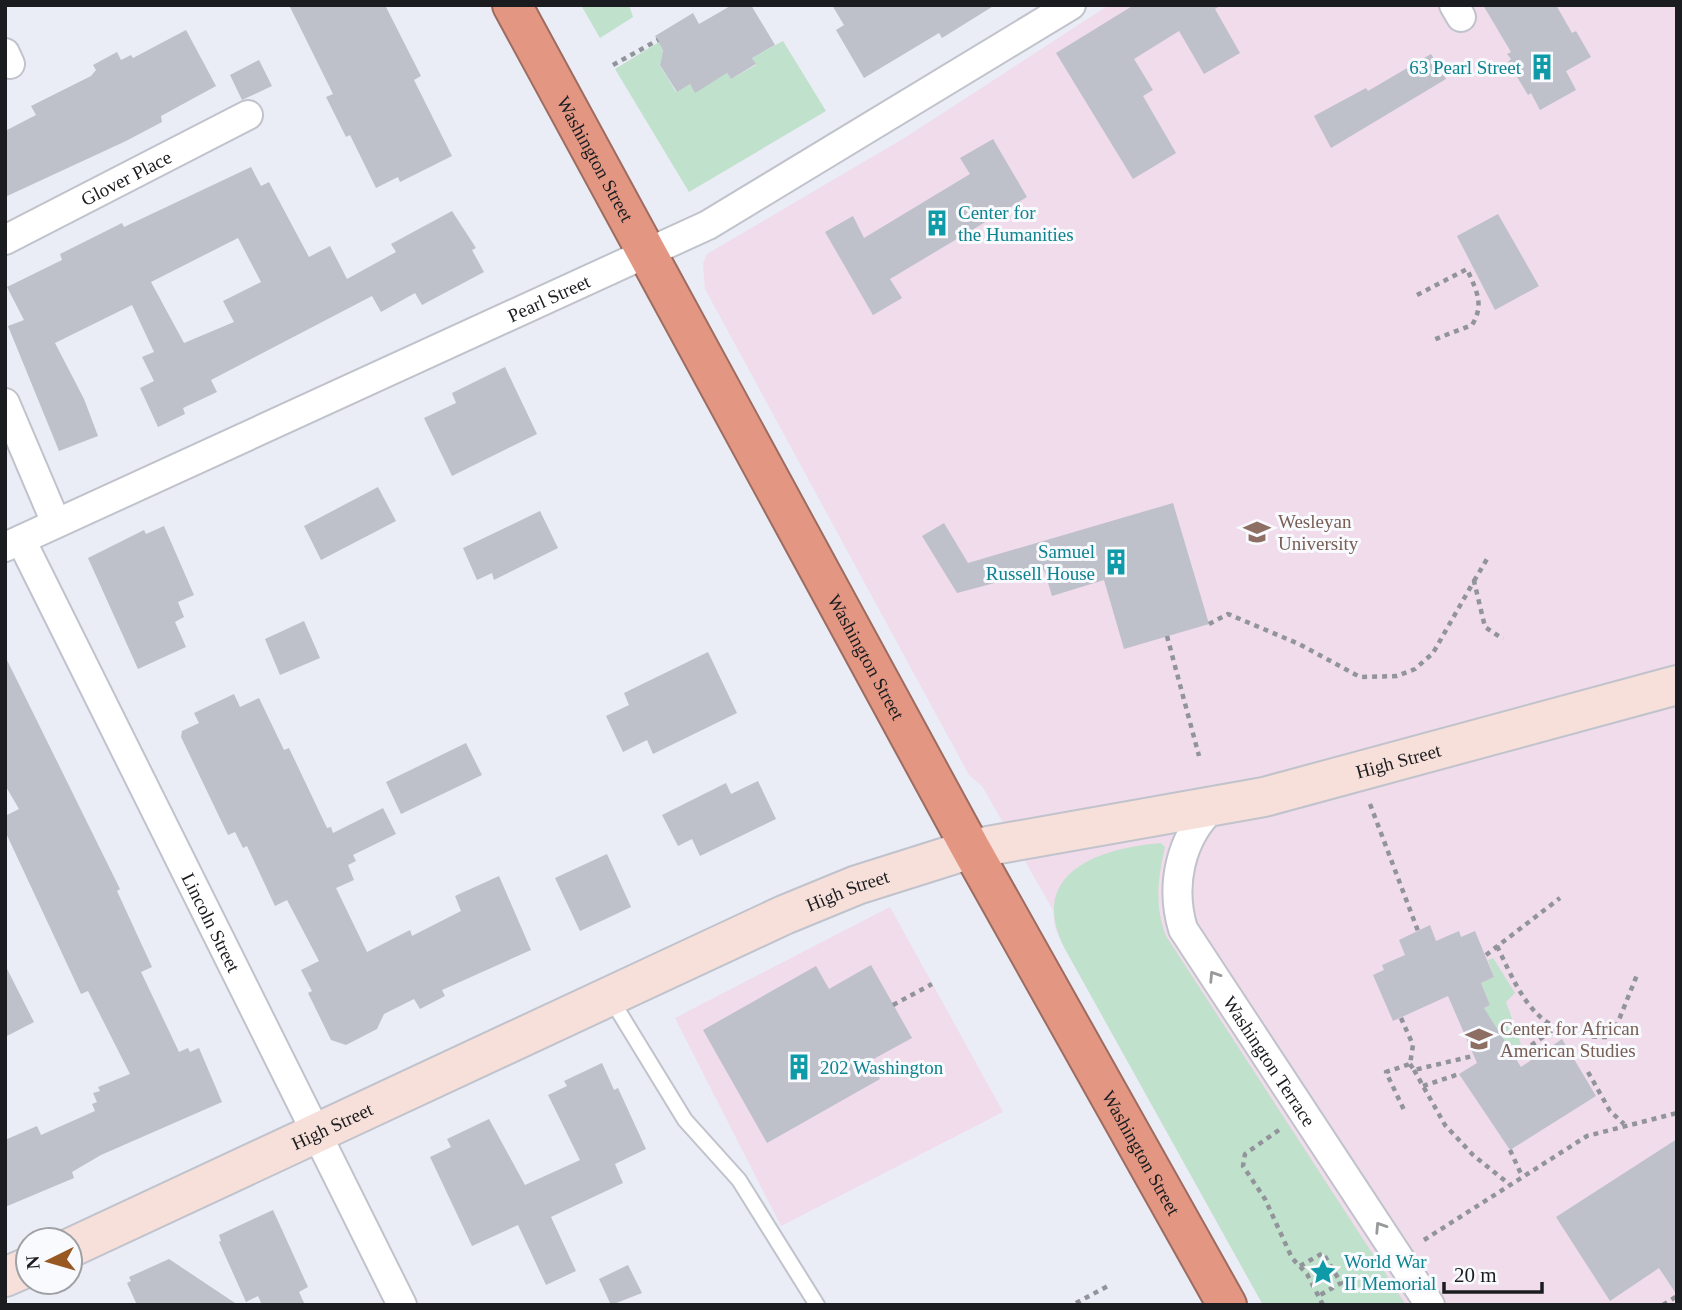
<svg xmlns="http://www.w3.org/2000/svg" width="1682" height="1310" viewBox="0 0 1682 1310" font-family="Georgia,serif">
<rect width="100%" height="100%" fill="#eaecf6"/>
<g fill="#f0dceb">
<path d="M1109,5H1677V1305H1263L1065,949L1055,928L1053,910L982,786L969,775L705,289L703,264L707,254L906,137Z"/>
<path d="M890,907L1003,1112L781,1226L675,1018Z"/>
</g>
<g fill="#c0e1cb">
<path d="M581,5H629L633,17L600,38Z"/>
<path d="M783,41L826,111L689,192L615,69L659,42L663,49L660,65L676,92L690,84L695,92L727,73L731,79L756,65L752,58Z"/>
<path d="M1161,843L1165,847C1158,879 1154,904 1166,936L1406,1305H1263L1065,949C1026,873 1099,848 1161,843Z"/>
<path d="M1493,958L1515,993L1506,1002L1521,1044L1511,1051L1504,1040L1499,1042L1484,1008L1490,1005L1481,983L1494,977L1488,960Z"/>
</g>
<g fill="#bec0ca" fill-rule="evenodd">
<path d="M289,5H385L421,76L414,80L452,156L400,182L398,177L376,188L350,135L346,137L326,97L333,94Z"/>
<path d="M732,5H751L775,45L752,58L756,64L731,79L727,73L695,93L690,84L677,92L660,65L663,50L655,36L693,13L699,24Z"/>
<path d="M832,5H995L942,38L939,33L864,78L836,30L844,25Z"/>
<path d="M1134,5H1221L1215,9L1240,53L1204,74L1179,31L1134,59L1153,90L1143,96L1176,153L1133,179L1056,53Z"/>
<path d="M1483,5H1556L1572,33L1576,31L1591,57L1566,71L1576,90L1540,110L1531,93L1528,95L1508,62L1511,59L1507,54L1511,52Z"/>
<path d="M186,30L216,86L161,116L162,122L126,141L5,197V131L36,115L31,106L91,76L96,70L93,65L117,52L121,60L131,55L133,58Z"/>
<path d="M1431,54L1446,79L1331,148L1314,116L1366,88L1368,91Z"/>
<path d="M259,60L272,86L242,100L230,75Z"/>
<path d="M993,139L1027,197L890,279L902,298L873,315L825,232L853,216L864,238L970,174L960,158Z"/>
<path d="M251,167L261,186L269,182L309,257L330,246L347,279L396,252L391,244L452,211L476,248L472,250L484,272L422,305L415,293L381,312L372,296L211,380L217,392L183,408L185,414L158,427L140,388L154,381L142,357L154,352L132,305L55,343L84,399L98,436L59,451L8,326L24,320L7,287L62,260L60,254L122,223L124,227ZM238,238L261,282L223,301L234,322L184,343L151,282Z"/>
<path d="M1498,214L1539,286L1495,310L1457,236Z"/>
<path d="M505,367L537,434L452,476L424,418L456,403L452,393Z"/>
<path d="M378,487L396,521L321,560L304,526Z"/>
<path d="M1173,503L1209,624L1124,649L1104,580L1052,596L1044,570L957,593L922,536L944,523L968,563Z"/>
<path d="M540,511L558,548L494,580L492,573L477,580L463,548Z"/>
<path d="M164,526L194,595L178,602L184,617L175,622L186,647L138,669L88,558L144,530L146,534Z"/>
<path d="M304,621L320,658L280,675L265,639Z"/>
<path d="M708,652L737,713L653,754L647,740L623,752L606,716L629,705L624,693Z"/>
<path d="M5,656L120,889L117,891L152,967L141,972L179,1052L188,1048L190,1052L199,1048L222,1102L101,1155L72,1172L74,1178L5,1207V1140L37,1126L41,1135L95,1111L92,1104L97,1102L93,1093L100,1091L98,1087L130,1074L88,991L81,994L5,831V816L19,809L5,785Z"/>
<path d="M234,694L240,707L259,698L284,750L289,748L327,828L331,827L333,833L383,808L396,834L353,855L356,861L348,865L354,880L336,888L367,952L410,930L412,936L461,911L455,896L499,876L531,950L442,990L445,996L420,1009L414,999L384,1014L377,1029L346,1045L331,1040L308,993L312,991L301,970L319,961L287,900L275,906L247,846L243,848L235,832L228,835L181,737L182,731L199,723L194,713Z"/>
<path d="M466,743L482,775L401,814L386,782Z"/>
<path d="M758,781L776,819L700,856L692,839L678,846L662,815L726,783L731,794Z"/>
<path d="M607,854L631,907L580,931L555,878Z"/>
<path d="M1430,925L1436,941L1459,931L1461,937L1475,931L1494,977L1481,983L1490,1005L1484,1008L1521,1067L1562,1039L1596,1096L1510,1150L1459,1074L1477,1063L1448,996L1393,1021L1373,975L1384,970L1382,965L1405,955L1399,940Z"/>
<path d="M5,965L34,1022L5,1037Z"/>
<path d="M871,965L912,1038L870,1061L880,1079L767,1143L703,1030L816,966L829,989Z"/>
<path d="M602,1063L614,1090L618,1088L646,1149L615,1164L623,1183L551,1217L576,1271L546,1285L518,1225L472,1246L430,1157L451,1147L447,1139L489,1119L525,1185L580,1160L548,1095L567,1086L564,1081Z"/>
<path d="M1677,1139V1295L1659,1268L1610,1301L1556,1217Z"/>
<path d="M273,1210L308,1287L299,1292L305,1305H262L258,1296L246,1302L219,1242L221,1241L219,1235Z"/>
<path d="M169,1259L238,1305H137L127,1283L131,1281L129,1277Z"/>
<path d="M628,1265L642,1293L611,1305L599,1279Z"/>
</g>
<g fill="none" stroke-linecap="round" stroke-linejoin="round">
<g stroke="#c1c3cc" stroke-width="18">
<path id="lane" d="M611,999L685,1120L739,1180L817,1305"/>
</g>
<g stroke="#c1c3cc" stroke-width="32">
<g id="street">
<path d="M1454,5L1461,17"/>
<path d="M5,53L10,64"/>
<path id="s1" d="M5,240L248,115"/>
<path d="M5,403L56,523"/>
<path id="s2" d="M21,540L402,1305"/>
<path id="s3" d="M5,547L708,225L1071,5"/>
<path id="s4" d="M1213,807C1180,838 1170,886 1183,929L1430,1305"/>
</g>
</g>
<g stroke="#c1c3cc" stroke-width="42">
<g id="secondary">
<path id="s5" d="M70,1248L784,915L857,885L971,849L1264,797L1677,685"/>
<path d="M5,1277L28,1267"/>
</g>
</g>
<g stroke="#9d6c60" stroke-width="42">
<g id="highway">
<path id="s6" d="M512,5L971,849L1227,1305"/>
</g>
</g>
<g stroke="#92949b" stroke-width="4.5" stroke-dasharray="5 5" stroke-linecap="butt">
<path d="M613,65L658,40"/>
<path d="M1417,295L1467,269C1476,290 1485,304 1472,325L1433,340"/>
<path d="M1474,581L1487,559"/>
<path d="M1209,624L1228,614L1299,644L1360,677L1397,676L1415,669L1433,653L1474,581L1485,627L1503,639"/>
<path d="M1167,636L1199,756"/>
<path d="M1370,804L1418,931"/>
<path d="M1497,946C1525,1005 1539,1039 1612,1037L1637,975"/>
<path d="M1486,955L1560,898"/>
<path d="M893,1005L932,984"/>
<path d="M1401,1018L1413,1045L1410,1064L1386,1072L1404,1110"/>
<path d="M1515,1057L1554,1029"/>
<path d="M1410,1064L1414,1070L1473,1056"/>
<path d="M1414,1070L1445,1125L1473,1155L1509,1184"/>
<path d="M1588,1072L1610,1111L1624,1124"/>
<path d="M1423,1086L1459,1074"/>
<path d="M1279,1130L1245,1154L1243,1166L1265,1199L1292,1258L1307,1274L1323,1305"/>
<path d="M1510,1150L1522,1176"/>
<path d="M1424,1240L1587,1136L1677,1113"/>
<path d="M1300,1266L1323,1253L1341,1283L1320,1295"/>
<path d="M1076,1303L1108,1286"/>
<path d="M1663,1305L1677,1296"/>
</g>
<use href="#lane" stroke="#fff" stroke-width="14"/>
<use href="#street" stroke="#fff" stroke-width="28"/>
<use href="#secondary" stroke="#f7e0da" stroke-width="38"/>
<use href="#highway" stroke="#e39783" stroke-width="38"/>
</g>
<defs><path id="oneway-chevron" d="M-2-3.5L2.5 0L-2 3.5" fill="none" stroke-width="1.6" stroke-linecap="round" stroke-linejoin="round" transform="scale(1.75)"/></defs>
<g stroke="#98999a">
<use href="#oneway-chevron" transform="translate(1214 976) rotate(-123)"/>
<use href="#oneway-chevron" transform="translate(1380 1227) rotate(-123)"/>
</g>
<defs>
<g id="building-bare" transform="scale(2.1)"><path d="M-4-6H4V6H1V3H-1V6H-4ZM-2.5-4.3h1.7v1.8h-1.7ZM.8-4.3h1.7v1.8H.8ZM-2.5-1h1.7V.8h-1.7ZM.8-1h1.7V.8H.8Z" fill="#0f9aa8" stroke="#f9fafe" stroke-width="2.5" paint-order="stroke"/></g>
<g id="university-bare" transform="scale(2.1)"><path d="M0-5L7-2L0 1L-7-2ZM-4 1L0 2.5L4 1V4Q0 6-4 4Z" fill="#8d6e63" stroke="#f9fafe" stroke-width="2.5" paint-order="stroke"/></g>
<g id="sight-bare" transform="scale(2.1)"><path d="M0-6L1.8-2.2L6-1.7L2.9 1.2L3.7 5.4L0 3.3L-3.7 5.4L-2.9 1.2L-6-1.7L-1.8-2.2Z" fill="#0f9aa8" stroke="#f9fafe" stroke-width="2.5" paint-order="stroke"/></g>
</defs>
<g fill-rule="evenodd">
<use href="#building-bare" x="1542" y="67"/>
<use href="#building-bare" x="937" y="223"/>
<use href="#university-bare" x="1257" y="532"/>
<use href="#building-bare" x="1116" y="562"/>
<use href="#university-bare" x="1479" y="1039"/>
<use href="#building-bare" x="799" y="1067"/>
<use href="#sight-bare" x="1323" y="1272"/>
</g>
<g text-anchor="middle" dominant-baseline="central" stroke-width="6" stroke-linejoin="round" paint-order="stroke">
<g font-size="19" fill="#0d838f" stroke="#f9fafe" text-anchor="start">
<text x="1521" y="67" text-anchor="end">63 Pearl Street</text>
<text x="958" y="212">Center for<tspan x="958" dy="22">the Humanities</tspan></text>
<text x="1095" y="551" text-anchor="end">Samuel<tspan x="1095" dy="22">Russell House</tspan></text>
<text x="820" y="1067">202 Washington</text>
<text x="1344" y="1261">World War<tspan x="1344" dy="22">II Memorial</tspan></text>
</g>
<g font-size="19" fill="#1b1c1f" stroke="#f9fafe">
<text stroke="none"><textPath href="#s6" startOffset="175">Washington Street</textPath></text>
<text stroke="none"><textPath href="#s1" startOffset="136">Glover Place</textPath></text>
<text stroke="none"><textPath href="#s3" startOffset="598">Pearl Street</textPath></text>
<text stroke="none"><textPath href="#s6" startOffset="742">Washington Street</textPath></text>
<text stroke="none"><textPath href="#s5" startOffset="1423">High Street</textPath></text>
<text stroke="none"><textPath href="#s5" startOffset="856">High Street</textPath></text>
<text stroke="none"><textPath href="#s2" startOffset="427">Lincoln Street</textPath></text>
<text stroke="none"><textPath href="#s4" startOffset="290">Washington Terrace</textPath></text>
<text stroke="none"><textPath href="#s5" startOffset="289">High Street</textPath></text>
<text stroke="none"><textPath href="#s6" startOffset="1309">Washington Street</textPath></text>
</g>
<g font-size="19" fill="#785e54" stroke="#f9fafe" text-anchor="start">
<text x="1278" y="521">Wesleyan<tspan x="1278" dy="22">University</tspan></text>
<text x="1500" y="1028">Center for African<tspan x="1500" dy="22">American Studies</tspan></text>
</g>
</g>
<rect width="1682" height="1310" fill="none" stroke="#1b1c1f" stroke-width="14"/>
<g transform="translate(49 1261) rotate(265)"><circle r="33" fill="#f9fafe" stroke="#a0a1a5" stroke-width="2"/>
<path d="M0-5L12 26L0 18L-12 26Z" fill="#985822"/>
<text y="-10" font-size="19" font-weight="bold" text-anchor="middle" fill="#1b1c1f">N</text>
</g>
<path d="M1444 1282v10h98v-10" fill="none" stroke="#1b1c1f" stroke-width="3.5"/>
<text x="1454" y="1282" font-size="21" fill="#1b1c1f" stroke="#f9fafe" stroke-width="5" paint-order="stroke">20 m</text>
</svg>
